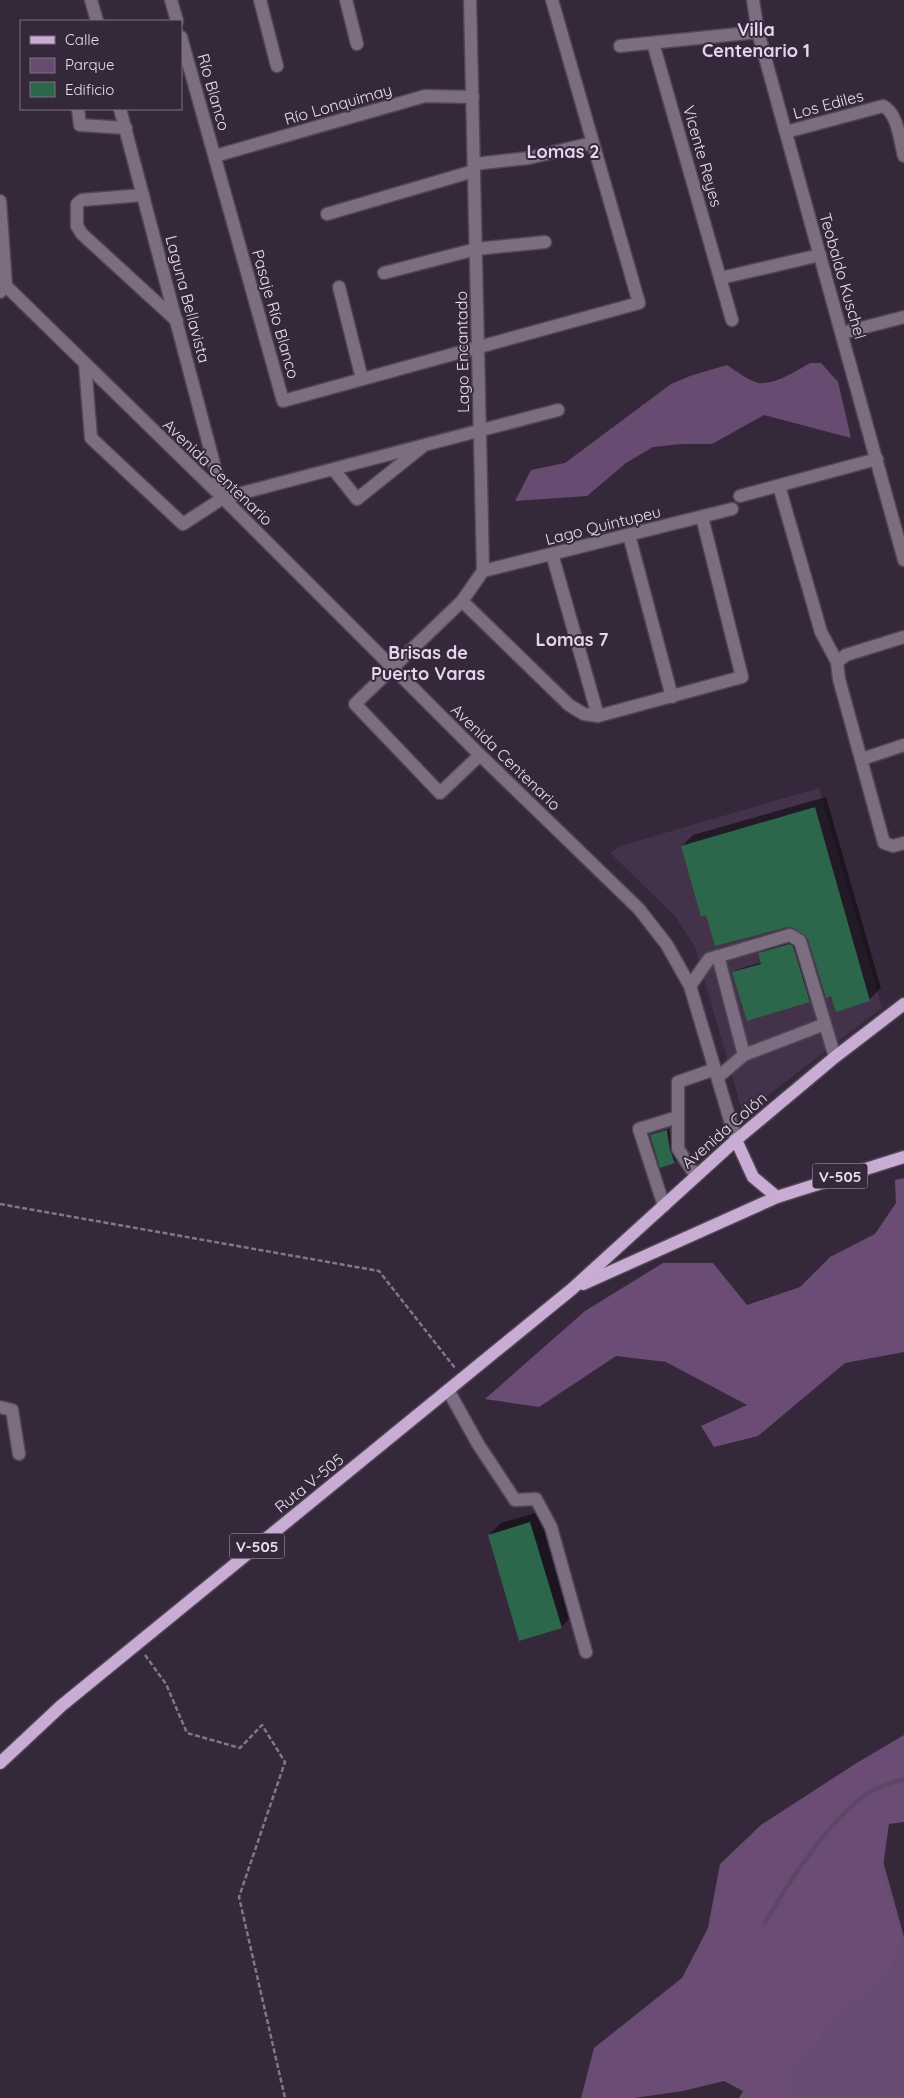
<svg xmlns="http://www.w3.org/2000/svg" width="904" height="2098" viewBox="0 0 904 2098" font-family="Quicksand,sans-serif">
<rect width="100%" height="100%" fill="#36283b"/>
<path fill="#433249" d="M819,788L882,1008L743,1114L695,947L675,916L610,853L620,846Z"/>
<g fill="#684b71">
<path d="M810,363H821L838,382L851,438L764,415L712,444H681L653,447L626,463L587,496L515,501L531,470L565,463L671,384L690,376L727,365C736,371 745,378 755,382C770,388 798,370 810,363Z"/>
<path d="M879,1846L904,1937V2098H747Z"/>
</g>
<g fill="#6b4c75">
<path d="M904,1178V1352L845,1363L758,1436L714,1447L701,1426L747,1405L666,1362L616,1356L539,1407L485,1399L585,1311L663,1263H713L747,1305L800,1287L830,1257L875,1234L896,1203L895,1180Z"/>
<path d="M904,1735V1822L889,1824L882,1873L902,1938L890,1969L827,2028L791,2074L792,2098H739L743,2091L724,2081L683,2091L634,2098H581L594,2048L682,1978L708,1928L720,1864L761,1825L855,1764Z"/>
</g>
<g fill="#0007">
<path d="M826,797L881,988L869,1000L809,937L794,927L707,913L682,846L693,835Z"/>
<path d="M792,942L795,944L812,999L809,1001L734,972L736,970L762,962L759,953L762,951Z"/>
<path d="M669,1129L672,1147L677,1160L661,1166L651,1136Z"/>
<path d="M542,1511L573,1615L561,1627L489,1535L501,1523Z"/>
</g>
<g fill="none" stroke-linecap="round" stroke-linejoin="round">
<path stroke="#5e4764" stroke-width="4.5" d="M765,1923C790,1880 827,1822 868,1793C878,1786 893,1783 904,1779"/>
</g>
<g fill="#2c664b">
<path d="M815,807L870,1001L836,1012L831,996L826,998L808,939L794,928L788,927L715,946L706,915L701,917L681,846Z"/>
<path d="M789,944L793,946L810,1002L747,1021L732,972L761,964L758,953Z"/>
<path d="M667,1130L670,1150L675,1163L660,1168L650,1135Z"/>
<path d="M530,1522L562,1628L519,1641L488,1535Z"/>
</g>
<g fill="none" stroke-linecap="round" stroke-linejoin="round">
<g stroke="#524557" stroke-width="15">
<g id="minor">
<path d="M91,0L97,21"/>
<path d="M171,0L177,21"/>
<path d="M260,0L277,66"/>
<path d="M346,0L357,44"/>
<path d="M470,0L483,571L462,601L355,704L440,793L480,755"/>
<path d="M753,0L758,32L904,560"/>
<path d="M181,37L283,401L639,303L552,0"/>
<path d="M653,43L732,320"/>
<path d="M620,46L758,32"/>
<path d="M78,109L80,125L126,128"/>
<path d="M120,109L223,498"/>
<path d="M786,132L883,106C898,113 900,142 904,156"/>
<path d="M215,156L425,96L473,97"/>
<path d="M474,164L529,158L592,143"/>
<path d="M143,195L82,200L77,204V226L82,234L177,321"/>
<path d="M0,201L6,286L0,292"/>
<path d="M327,214L474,171"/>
<path d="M384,273L476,249L545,242"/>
<path d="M721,278L820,255"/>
<path d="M0,280L223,498L480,755L639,909L667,945L690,986L736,1140"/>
<path d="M339,287L362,379"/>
<path d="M842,333L904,317"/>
<path d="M85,364L91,438L183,524L223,498L558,410"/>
<path d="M334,470L357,499L422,447"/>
<path d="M779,486L821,632L837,662"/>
<path d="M740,496L877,459"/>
<path d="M629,535L672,697"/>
<path d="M552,554L598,716"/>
<path d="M483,571L732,509"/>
<path d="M462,601L569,705L584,714L598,716L742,677L702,517"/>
<path d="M904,637L846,655L837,662L839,679L884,843L893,846L904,843"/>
<path d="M862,759L904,745"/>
<path d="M718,956L744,1055"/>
<path d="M690,986L709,959L790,935L800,941L835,1057"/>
<path d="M718,1077L744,1055L825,1024"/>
<path d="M696,1176L678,1149V1082L715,1069"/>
<path d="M664,1206L639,1129L678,1117"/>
<path d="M448,1390L478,1444L515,1500L536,1499L551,1527L586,1652"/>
<path d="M0,1407L12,1410L19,1454"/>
</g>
</g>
<g stroke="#524557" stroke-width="15">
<g id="major">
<path d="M736,1140L753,1177L777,1197"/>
<path d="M583,1284L777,1197L904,1157"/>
<path d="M0,1763L61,1706L572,1289L736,1140L835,1057L904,1004"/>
</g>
</g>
<g stroke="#837787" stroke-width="2.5" stroke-dasharray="5 2.5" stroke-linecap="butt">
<path d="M0,1204L379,1271L455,1368"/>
<path d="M145,1655L166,1684L187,1733L240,1748L262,1725L285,1762L239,1897L285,2098"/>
</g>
<use href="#minor" stroke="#7c6d81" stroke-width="12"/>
<use href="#major" stroke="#c9acd3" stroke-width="12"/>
</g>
<g text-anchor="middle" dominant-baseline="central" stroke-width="4" stroke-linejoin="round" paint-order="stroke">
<g fill="#36283b" stroke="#b2a7b6" stroke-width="1">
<rect x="812.5" y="1163.5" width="55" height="25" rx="4"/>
<rect x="229.5" y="1533.5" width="55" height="25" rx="4"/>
</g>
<g font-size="15" font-weight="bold" fill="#e7deea">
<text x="840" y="1176">V-505</text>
<text x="257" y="1546">V-505</text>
</g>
<g font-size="16" fill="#e7deea" stroke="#36283b">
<text transform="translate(214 92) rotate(74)">Río Blanco</text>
<text transform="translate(338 104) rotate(-16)">Río Lonquimay</text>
<text transform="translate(828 104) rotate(-15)">Los Ediles</text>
<text transform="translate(703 156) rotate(74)">Vicente Reyes</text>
<text transform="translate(843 276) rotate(74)">Teobaldo Kuschel</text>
<text transform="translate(188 299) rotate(75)">Laguna Bellavista</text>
<text transform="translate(276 314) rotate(74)">Pasaje Río Blanco</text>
<text transform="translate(462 352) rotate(-91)">Lago Encantado</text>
<text transform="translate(218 472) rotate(44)">Avenida Centenario</text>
<text transform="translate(603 525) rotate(-14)">Lago Quintupeu</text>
<text transform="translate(506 757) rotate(44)">Avenida Centenario</text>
<text transform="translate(724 1130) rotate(-41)">Avenida Colón</text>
<text transform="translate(309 1483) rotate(-39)">Ruta V-505</text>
</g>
<g font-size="18" font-weight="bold" fill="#e5d4eb" stroke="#36283b">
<text x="756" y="29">Villa<tspan x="756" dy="21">Centenario 1</tspan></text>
<text x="563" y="151">Lomas 2</text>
<text x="572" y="639">Lomas 7</text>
<text x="428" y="652">Brisas de<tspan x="428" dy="21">Puerto Varas</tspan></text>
</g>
</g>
<rect x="20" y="20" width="162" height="90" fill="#36283b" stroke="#7d7181"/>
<rect x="30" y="36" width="25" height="8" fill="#c9acd3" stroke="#7d7181"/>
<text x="65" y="45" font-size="15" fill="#e7deea">Calle</text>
<rect x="30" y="58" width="25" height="15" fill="#684b71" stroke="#7d7181"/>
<text x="65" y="70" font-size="15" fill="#e7deea">Parque</text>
<rect x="30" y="82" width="25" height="15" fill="#2c664b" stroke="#7d7181"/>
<text x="65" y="95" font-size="15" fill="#e7deea">Edificio</text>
</svg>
